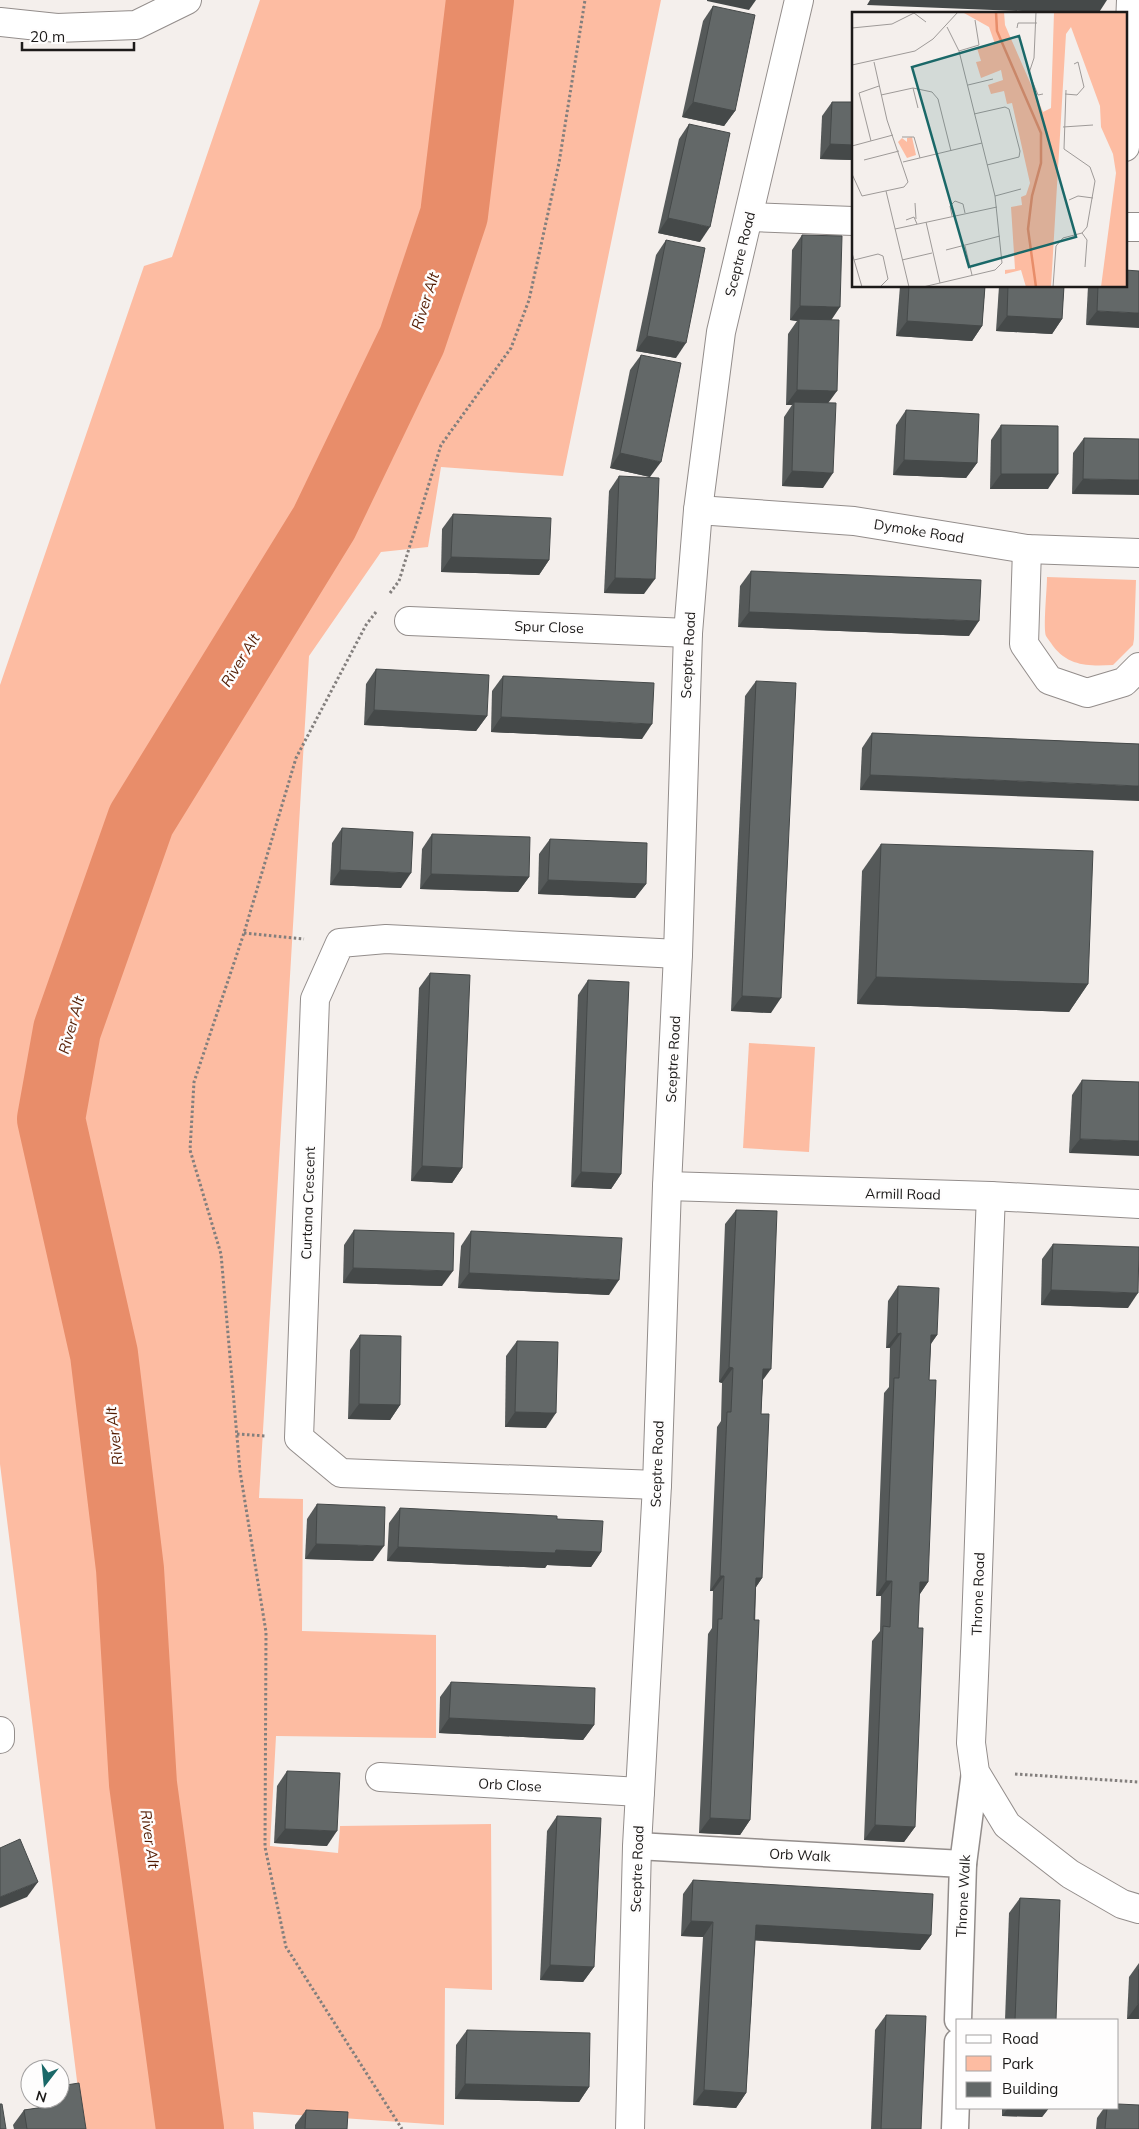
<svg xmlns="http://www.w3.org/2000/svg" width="1139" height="2129" viewBox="0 0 1139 2129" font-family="Mulish,sans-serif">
<rect width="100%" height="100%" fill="#f4efec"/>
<g fill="#fdbca2">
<path d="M260,0H661L563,476L441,467L428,547L381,552L309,656L259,1498L303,1499L302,1631L436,1635V1738L276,1736L270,1846L338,1853L340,1826L491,1824L492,1990L445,1988L444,2125L253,2112L254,2129H83L0,1464V685L144,266L172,257Z"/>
<path d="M1047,577L1136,580L1134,639L1133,645L1113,665C1090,666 1069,667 1053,646C1051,643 1048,639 1046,636C1043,628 1047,589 1047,577Z"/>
<path d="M749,1043L815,1047L809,1152L743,1148Z"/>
</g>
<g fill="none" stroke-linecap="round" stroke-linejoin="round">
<path stroke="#e88d6a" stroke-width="68" d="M190,2129L143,1784L130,1569L104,1354L51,1119L67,1030L141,820L324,523L412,340L454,215L480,0"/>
<g stroke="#938d8b" stroke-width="29">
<g id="pedestrian">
<path d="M637,1846L963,1864"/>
<path d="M958,2020L963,1864L975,1772"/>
<path d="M955,2129L958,2042"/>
</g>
</g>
<g stroke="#938d8b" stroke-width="30">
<g id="minor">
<path d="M0,22L57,28L136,25L187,0"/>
<path d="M1125,147L1131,0"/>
<path d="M750,217L853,221"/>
<path d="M1125,227H1139"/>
<path d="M698,510L854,521L1027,549L1139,553"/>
<path d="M1027,549L1024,644L1049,680L1087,693L1124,682L1139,667"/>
<path d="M409,621L688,633"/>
<path d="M667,1186L991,1196L1139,1204"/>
<path d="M991,1196C983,1378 980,1561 971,1743L975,1772L1007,1825L1070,1874L1122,1904L1139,1909"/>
<path d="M657,1485L341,1473L299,1438L315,999L340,943L386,939L678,954"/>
<path d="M0,1731V1739"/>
<path d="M380,1777L640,1792"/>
<path d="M630,2129L637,1846L657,1485L667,1186L678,954L688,633L698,510L721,332L799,0"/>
</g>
</g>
<g stroke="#837f7d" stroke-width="3" stroke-dasharray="2.5 2.5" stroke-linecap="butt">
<path d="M390,593L399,581L441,445L511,348L529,300L559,163L585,0"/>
<path d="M376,612L366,625L296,758L244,933L194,1082L190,1150L221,1254L240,1471L266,1632L265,1847L286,1947L402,2129"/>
<path d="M244,933L304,939"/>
<path d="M237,1434L266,1436"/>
<path d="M1015,1774L1139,1782"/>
</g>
<use href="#pedestrian" stroke="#fff" stroke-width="26"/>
<use href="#minor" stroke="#fff" stroke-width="28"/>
</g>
<g fill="#555959">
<path d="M713,6L735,111L724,126L682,117L703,21Z"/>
<path d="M832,102H853V160L820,159L822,116Z"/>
<path d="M689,124L700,242L658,233L679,139Z"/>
<path d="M802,235L831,320L828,403L823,488L782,486L784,417L792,405H786L788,334L797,321L790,320L792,250Z"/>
<path d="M666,240L676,358L636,351L656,255Z"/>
<path d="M900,286H985L982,326L972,341L896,336Z"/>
<path d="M999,286H1064L1062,319L1052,334L996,331Z"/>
<path d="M1088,286H1125L1086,325Z"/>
<path d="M641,355L650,477L610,468L630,370Z"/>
<path d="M906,410L977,463L966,478L893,475L896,425Z"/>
<path d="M1001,425L1048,489H990L991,440Z"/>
<path d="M1084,438L1139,439L1072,494L1073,453Z"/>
<path d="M619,476L644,594L604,593L609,491Z"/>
<path d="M453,514L549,560L539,575L441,572L442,529Z"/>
<path d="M751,571L969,636L738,627L740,586Z"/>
<path d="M376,669L487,716L476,731L364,725L366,684Z"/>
<path d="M503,676L642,739L491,732L492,691Z"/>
<path d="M756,681L771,1013L731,1011L745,696Z"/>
<path d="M872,733L1139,744L860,790L862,748Z"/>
<path d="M342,828L401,888L330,885L332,843Z"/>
<path d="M432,834L529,877L518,892L420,889L422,849Z"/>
<path d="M550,839L646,884L635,898L538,894L539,854Z"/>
<path d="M881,844L1088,984L1069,1012L857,1004L862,871Z"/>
<path d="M430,973L462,1168L452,1183L411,1181L419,988Z"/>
<path d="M588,980L621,1174L611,1189L571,1187L578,995Z"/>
<path d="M1082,1080L1139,1082L1069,1153L1072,1095Z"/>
<path d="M736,1210L763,1380L761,1414L762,1578L756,1587L750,1820L740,1835L699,1833L708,1634L712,1628L713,1591H710L717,1427L721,1421L722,1383L719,1382L725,1224Z"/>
<path d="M354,1230L442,1286L343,1283L344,1245Z"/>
<path d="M471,1231L609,1295L458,1288L461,1246Z"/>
<path d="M1053,1244L1128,1308L1041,1305L1042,1259Z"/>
<path d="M898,1286L937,1335L931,1344L929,1380L928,1582L919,1595L918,1628L915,1827L904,1842L864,1840L872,1641L880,1631L881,1596H876L884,1393L889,1387L890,1348H886L888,1301Z"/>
<path d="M360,1335L400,1405L390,1420L348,1419L350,1350Z"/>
<path d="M517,1341L546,1428L505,1427L506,1356Z"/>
<path d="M317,1504L373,1561L305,1559L307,1519Z"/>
<path d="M400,1508L601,1552L591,1567L547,1565L545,1568L387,1561L389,1523Z"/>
<path d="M451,1682L594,1725L583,1740L439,1733L440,1697Z"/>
<path d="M287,1771L327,1846L274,1843L277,1786Z"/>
<path d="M557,1816L594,1967L583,1982L540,1980L547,1831Z"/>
<path d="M693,1880L931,1935L920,1950L755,1940L746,2093L736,2108L693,2105L703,1937L681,1936L683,1894Z"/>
<path d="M1020,1898L1056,2020H1005L1009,1913Z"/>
<path d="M1139,1963V2019H1127L1129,1977Z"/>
<path d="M886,2015L921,2129H871L875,2030Z"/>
<path d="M467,2030L589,2087L579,2102L455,2099L456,2045Z"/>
<path d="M40,2099H60L86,2129H14L13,2125L24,2110L38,2108L37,2103Z"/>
<path d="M1002,2108H1049L1042,2117L1002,2116Z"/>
<path d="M1104,2108H1118L1139,2129H1096L1097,2118Z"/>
<path d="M306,2110L347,2129H295V2125Z"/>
</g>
<g fill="#454949">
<path d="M707,0H756L749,10L707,1Z"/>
<path d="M870,0H1107L1098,14L867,5Z"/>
<path d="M693,102L735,111L724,126L682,117Z"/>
<path d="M830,144L853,145V160L820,159Z"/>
<path d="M668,218L710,227L700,242L658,233Z"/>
<path d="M800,306L840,307L830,322L799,319L797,321L790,320Z"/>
<path d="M1097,311L1139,313V328L1086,325Z"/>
<path d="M1007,316L1062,319L1052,334L996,331Z"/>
<path d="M907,321L982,326L972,341L896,336Z"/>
<path d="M647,336L686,343L676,358L636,351Z"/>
<path d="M797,390L837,391L826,406L794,402L792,405H786Z"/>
<path d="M620,453L661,462L650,477L610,468Z"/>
<path d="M904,460L977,463L966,478L893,475Z"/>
<path d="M792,471L833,473L823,488L782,486Z"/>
<path d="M1001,474H1058L1048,489H990Z"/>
<path d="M1083,479L1139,480V495L1072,494Z"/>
<path d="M451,557L549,560L539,575L441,572Z"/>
<path d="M615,578L655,579L644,594L604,593Z"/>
<path d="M749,612L979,621L969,636L738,627Z"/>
<path d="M374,710L487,716L476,731L364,725Z"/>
<path d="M501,717L652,724L642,739L491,732Z"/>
<path d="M870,775L1139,786V801L860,790Z"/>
<path d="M340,870L411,873L401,888L330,885Z"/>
<path d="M431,874L529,877L518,892L420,889Z"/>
<path d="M548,880L646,884L635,898L538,894Z"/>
<path d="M876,977L1088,984L1069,1012L857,1004Z"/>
<path d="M742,996L781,998L771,1013L731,1011Z"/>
<path d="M1080,1139L1139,1141V1156L1069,1153Z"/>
<path d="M422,1166L462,1168L452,1183L411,1181Z"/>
<path d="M581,1172L621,1174L611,1189L571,1187Z"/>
<path d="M353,1268L453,1271L442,1286L343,1283Z"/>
<path d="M469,1273L619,1280L609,1295L458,1288Z"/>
<path d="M1051,1290L1138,1293L1128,1308L1041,1305Z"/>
<path d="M901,1333L890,1348H886L897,1334Z"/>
<path d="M931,1335H937L926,1350Z"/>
<path d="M729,1367L733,1368L722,1383L719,1382Z"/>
<path d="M763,1369H771L760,1384Z"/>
<path d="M359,1404L400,1405L390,1420L348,1419Z"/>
<path d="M515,1412L556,1413L546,1428L505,1427Z"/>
<path d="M316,1544L384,1546L373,1561L305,1559Z"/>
<path d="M398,1547L556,1550L601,1552L591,1567L547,1565L545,1568L387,1561Z"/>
<path d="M720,1576H724L713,1591H710Z"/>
<path d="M756,1578H762L752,1593Z"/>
<path d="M886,1581H892L881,1596H876Z"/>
<path d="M920,1582H928L918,1597Z"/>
<path d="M449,1718L594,1725L583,1740L439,1733Z"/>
<path d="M710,1818L750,1820L740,1835L699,1833Z"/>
<path d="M875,1825L915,1827L904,1842L864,1840Z"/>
<path d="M285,1829L337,1831L327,1846L274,1843Z"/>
<path d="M38,1882L27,1897L0,1908V1897Z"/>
<path d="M691,1921L713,1922L703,1937L681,1936Z"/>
<path d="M756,1925L931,1935L920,1950L745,1940Z"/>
<path d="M550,1965L594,1967L583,1982L540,1980Z"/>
<path d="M1138,2004H1139V2019H1127Z"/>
<path d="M465,2084L589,2087L579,2102L455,2099Z"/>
<path d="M704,2090L746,2093L736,2108L693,2105Z"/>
<path d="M1008,2108H1049L1042,2117L1002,2116Z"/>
</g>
<g fill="#636868" stroke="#454949">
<path d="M713,6L755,15L735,111L693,102Z"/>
<path d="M832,102H853V145L830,144Z"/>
<path d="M689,124L730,133L710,227L668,218Z"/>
<path d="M802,235L842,236L840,307L800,306Z"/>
<path d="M666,240L705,248L686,343L647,336Z"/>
<path d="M1125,270L1139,271V313L1097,311L1098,286H1125Z"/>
<path d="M909,286H985L982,326L907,321Z"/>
<path d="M1008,286H1064L1062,319L1007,316Z"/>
<path d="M799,319L839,320L837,391L797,390Z"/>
<path d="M641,355L681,363L661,462L620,453Z"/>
<path d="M794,402L836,403L833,473L792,471Z"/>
<path d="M906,410L979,414L977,463L904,460Z"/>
<path d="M1001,425L1058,426V474H1001Z"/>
<path d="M1084,438L1139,439V480L1083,479Z"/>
<path d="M619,476L659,478L655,579L615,578Z"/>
<path d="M453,514L551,518L549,560L451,557Z"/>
<path d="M751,571L981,580L979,621L749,612Z"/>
<path d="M376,669L489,675L487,716L374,710Z"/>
<path d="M503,676L654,683L652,724L501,717Z"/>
<path d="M756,681L796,683L781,998L742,996Z"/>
<path d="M872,733L1139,744V786L870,775Z"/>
<path d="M342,828L413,832L411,873L340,870Z"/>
<path d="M432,834L530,837L529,877L431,874Z"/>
<path d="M550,839L647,843L646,884L548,880Z"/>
<path d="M881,844L1093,851L1088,984L876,977Z"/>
<path d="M430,973L470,975L462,1168L422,1166Z"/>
<path d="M588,980L629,982L621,1174L581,1172Z"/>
<path d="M1082,1080L1139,1082V1141L1080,1139Z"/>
<path d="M736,1210L777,1211L771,1369H763L761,1414H769L762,1578H756L754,1620H759L750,1820L710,1818L718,1619H722L724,1576H720L727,1412H731L733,1368L729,1367Z"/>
<path d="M354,1230L454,1233L453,1271L353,1268Z"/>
<path d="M471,1231L622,1238L619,1280L469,1273Z"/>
<path d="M1053,1244L1139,1247L1138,1293L1051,1290Z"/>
<path d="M898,1286L939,1288L937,1335H931L929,1380H936L928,1582H920L918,1628H923L915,1827L875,1825L883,1626L890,1627L892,1581H886L894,1378H899L901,1333L897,1334Z"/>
<path d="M360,1335L401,1336L400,1405L359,1404Z"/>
<path d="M517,1341L558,1342L556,1413L515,1412Z"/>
<path d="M317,1504L385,1507L384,1546L316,1544Z"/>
<path d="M400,1508L557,1516V1519L603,1521L601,1552L556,1550L555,1553L398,1547Z"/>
<path d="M451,1682L595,1688L594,1725L449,1718Z"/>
<path d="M287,1771L340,1773L337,1831L285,1829Z"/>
<path d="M557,1816L601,1818L594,1967L550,1965Z"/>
<path d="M20,1839L38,1882L0,1897V1848Z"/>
<path d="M693,1880L933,1894L931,1935L756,1925L746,2093L704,2090L713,1922L691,1921Z"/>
<path d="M1020,1898L1060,1900L1056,2020H1015Z"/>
<path d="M1139,1969V2004H1138Z"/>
<path d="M886,2015L926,2016L921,2129H881Z"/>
<path d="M467,2030L590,2033L589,2087L465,2084Z"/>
<path d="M79,2083L86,2129H27L24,2110L51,2106L50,2099H60V2086Z"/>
<path d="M0,2104H2L6,2129H0Z"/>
<path d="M1118,2104L1139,2105V2129H1105L1107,2108H1118Z"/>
<path d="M306,2110L348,2112L347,2129H305Z"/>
</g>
<g text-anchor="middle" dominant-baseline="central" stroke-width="5" stroke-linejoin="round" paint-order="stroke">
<g font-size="14" fill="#1c1a19" stroke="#fefdfd">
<text transform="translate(740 254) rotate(-76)">Sceptre Road</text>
<text transform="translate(919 531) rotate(9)">Dymoke Road</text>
<text transform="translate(549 627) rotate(2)">Spur Close</text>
<text transform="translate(688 655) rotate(-87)">Sceptre Road</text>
<text transform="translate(673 1059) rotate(-87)">Sceptre Road</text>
<text transform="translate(903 1194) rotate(1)">Armill Road</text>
<text transform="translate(308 1203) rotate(-88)">Curtana Crescent</text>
<text transform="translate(657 1464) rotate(-88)">Sceptre Road</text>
<text transform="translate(978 1594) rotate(-88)">Throne Road</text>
<text transform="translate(510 1785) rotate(3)">Orb Close</text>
<text transform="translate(800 1855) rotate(3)">Orb Walk</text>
<text transform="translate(637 1869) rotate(-88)">Sceptre Road</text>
<text transform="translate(963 1896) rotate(-87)">Throne Walk</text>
</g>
<g font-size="15" font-style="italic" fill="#531b01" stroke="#fefdfd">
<text transform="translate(425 301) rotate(-72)">River Alt</text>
<text transform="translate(240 660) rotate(-58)">River Alt</text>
<text transform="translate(71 1025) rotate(-74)">River Alt</text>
<text transform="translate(114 1436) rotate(-97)">River Alt</text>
<text transform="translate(150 1839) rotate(82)">River Alt</text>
</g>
</g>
<g transform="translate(852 12)">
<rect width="275" height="275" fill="#f4efec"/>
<path d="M152,0L153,13L191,100L199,96L202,0H275V275H249L264,161L261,142L249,115L248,94L219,15L214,22L199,275H174L169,258L153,262V258L163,257L159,195L170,193L169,185L174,183L178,171L160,91L155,92L152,79L139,82L136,73L151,68L149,58L129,66L124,50L129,49L125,36L143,32L137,15L112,1ZM60,125L64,143L55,146L46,130L50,126L55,130V126Z" fill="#fdbca2"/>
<path fill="none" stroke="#e88d6a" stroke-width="2.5" d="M144,0L145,19L189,121V151L180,184L176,217L184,275"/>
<path fill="none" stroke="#9e9a98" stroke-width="1" d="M184,0L182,46L177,61L186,83L191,82M0,16L40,12L62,1L74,10M165,16L166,11H185M107,39L127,33L123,8M0,53L63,39L81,27L106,0M116,73L141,67M61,76L66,96M213,82L225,83L232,75L226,50L222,52M29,83L61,76L80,80L86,87L99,139M122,102L153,95L157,97L168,139L167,145L135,153M211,115L241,113M50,125H62L68,146M19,129L7,81L27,74M0,134L41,123M12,148L47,139M51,150L130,131M0,162L10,184L52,175L56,170L35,108L22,50M34,179L57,275M143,184L169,177M217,188L226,184L241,186M63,191L64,207M100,204L98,194L103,189L111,192L113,201M54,208L62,205L65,212M74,210L88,271M43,217L145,195M230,221L235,228L233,255M113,234L120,263M94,238L148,224M0,241L10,275M2,248L26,242L31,244L36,267L28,275M50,248L80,241M71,275L143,258L150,251L143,184L107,39L95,15M201,275L204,234L211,226L230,221L235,215L243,169L238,155L212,137L214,78"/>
<path fill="#1a6868" fill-opacity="0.15" stroke="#1a6868" stroke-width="2.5" d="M167,24L224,225L117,255L60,55Z"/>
<rect width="275" height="275" fill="none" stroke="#1c1a19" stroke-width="2.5"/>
</g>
<rect x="956" y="2019" width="162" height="90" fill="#fefdfd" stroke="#a4a2a2"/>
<rect x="966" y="2035" width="25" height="8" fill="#ffffff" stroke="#a4a2a2"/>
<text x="1002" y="2044" font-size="15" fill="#1c1a19">Road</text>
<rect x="966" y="2056" width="25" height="15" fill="#fdbca2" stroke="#a4a2a2"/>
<text x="1002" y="2069" font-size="15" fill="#1c1a19">Park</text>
<rect x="966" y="2082" width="25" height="15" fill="#636868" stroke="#a4a2a2"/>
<text x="1002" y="2094" font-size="15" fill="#1c1a19">Building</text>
<g transform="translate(45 2084) rotate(196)"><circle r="24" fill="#fefdfd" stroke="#a4a2a2"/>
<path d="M0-4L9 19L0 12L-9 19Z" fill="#1a6868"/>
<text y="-8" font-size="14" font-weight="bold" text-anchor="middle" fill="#1c1a19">N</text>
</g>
<path d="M22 42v8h112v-8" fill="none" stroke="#1c1a19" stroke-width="2.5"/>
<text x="30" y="42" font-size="15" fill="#1c1a19" stroke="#fefdfd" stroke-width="4" paint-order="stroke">20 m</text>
</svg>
